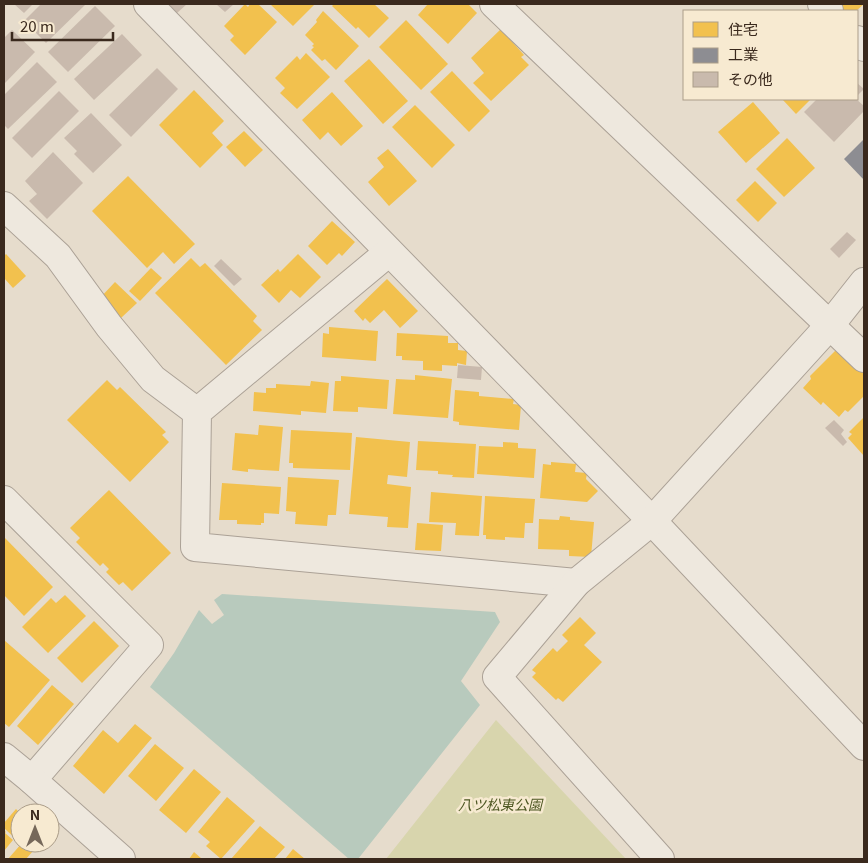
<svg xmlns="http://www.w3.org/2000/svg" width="868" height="863" viewBox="0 0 868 863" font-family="Georgia,'Noto Sans JP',serif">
<rect width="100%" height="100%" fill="#e6dccc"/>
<path fill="#d8d5ad" d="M496,720L626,859H386Z"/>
<path fill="#b8cabd" d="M222,594L495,612L500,622L461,681L480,705L358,859H349L150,687L174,653L199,610L212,624L224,615L214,600Z"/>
<g fill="#f2c14e">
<path d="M245,4L248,7L250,4H258L277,22L245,55L230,40L234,36L224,26Z"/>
<path d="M270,4H315L293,26Z"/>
<path d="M334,4H374L389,18L369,38L358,27L356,29L332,6Z"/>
<path d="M428,4H468L477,13L448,44L418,15Z"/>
<path d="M837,4H864L856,11H843Z"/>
<path d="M323,11L359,46L336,70L325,59L322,61L311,50L314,47L312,46L314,44L305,35L317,22L316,20Z"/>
<path d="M406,20L448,64L421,90L379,47Z"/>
<path d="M501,29L524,55L521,57L529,65L491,101L473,83L484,73L471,58Z"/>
<path d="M306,53L330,77L297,109L280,93L285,88L275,78L297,56L300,60Z"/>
<path d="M369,59L408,101L383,124L344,81Z"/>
<path d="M452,71L490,111L469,132L430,92Z"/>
<path d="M194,90L224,121L212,133L223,145L200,168L159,125Z"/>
<path d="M332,92L363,126L341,146L328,132L320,140L302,120Z"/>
<path d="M782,99H811L796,114Z"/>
<path d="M753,102L780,133L746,163L718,132Z"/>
<path d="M415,105L455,145L432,168L392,127Z"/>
<path d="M244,131L263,150L245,167L226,147Z"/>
<path d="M787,138L815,168L784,197L756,169Z"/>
<path d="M388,149L417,181L389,206L368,182L384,167L377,158Z"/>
<path d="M128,176L195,244L174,264L163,252L147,268L92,211Z"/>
<path d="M755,181L777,203L758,222L736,200Z"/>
<path d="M332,221L355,242L342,256L339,253L327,265L308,246Z"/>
<path d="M6,254L26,276L13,288L4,278V256Z"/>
<path d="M298,254L321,277L300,298L291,290L279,303L261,285L278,269L280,272Z"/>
<path d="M191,258L200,267L205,263L257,316L253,321L262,330L226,365L155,293Z"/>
<path d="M151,268L162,278L140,301L129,291Z"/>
<path d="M387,279L418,311L400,328L384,310L370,323L365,318L363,321L354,311Z"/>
<path d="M115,282L137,303L121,318L100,298Z"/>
<path d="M329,327L378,331L376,361L322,357L323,333L329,334Z"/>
<path d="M397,333L448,336V343H458V350L467,351L466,365L457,363V366L442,365V371L423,370V361L402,360V356H396Z"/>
<path d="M837,349L864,365V396L848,412L845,410L839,417L823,402L821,405L803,388L811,379L810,376Z"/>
<path d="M415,375L452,379L448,418L393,414L396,379L415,380Z"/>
<path d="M341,376L389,380L387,409L358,407V412L333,411L335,381H341Z"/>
<path d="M107,380L117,390L120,387L166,432L162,435L169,442L130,482L67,420Z"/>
<path d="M311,381L329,383L326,413L301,411V415L253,411L254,392L266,393V388H276V384L310,386Z"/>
<path d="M455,390L479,392V396L514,399L513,404L521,405L519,430L459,425V422L453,421Z"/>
<path d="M864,417V456L848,438L852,434L849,432Z"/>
<path d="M259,425L283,427L279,471L248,469V472L232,470L235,433L258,435Z"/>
<path d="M291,430L352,433L350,470L293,468V463H289Z"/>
<path d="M356,437L410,442L407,477L388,475L387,484L411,487L408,528L387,527L388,517L349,514Z"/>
<path d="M418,441L476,444L474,478L452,477L453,475L438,474V471L416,470Z"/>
<path d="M503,442L518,443V448L536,449L534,478L477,474L479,446L503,447Z"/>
<path d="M551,462L576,464L575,472L587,473L586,479L598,491L587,502L540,498L543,464L551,465Z"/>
<path d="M288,477L339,480L336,515H328L327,526L295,524L296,512L286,511Z"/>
<path d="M222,483L281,487L279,514L264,513V523H261V525L237,524V520H219Z"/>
<path d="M109,490L171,553L132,591L123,582L119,585L106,572L109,569L103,563L100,566L76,542L80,538L70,528Z"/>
<path d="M431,492L482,496L479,536L455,535L456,523L429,522Z"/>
<path d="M485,496L535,499L533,523H525L524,538L505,537V540L486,539V535H483Z"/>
<path d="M560,516L570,517V520L594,522L591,557L569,556V550L538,549L539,519L559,520Z"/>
<path d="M417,523L443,525L441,551L415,550Z"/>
<path d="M4,537L53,587L24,616L4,595Z"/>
<path d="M65,595L86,616L48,653L22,627L51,598L56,603Z"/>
<path d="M580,617L596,633L584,645L602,662L563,702L558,698L556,700L532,677L536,673L532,670L553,648L557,652L568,641L562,635Z"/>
<path d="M94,621L119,646L82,683L57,658Z"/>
<path d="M4,640L50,680L9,727L4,723Z"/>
<path d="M52,685L74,704L38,745L17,726Z"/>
<path d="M135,724L152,738L104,794L73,766L103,730L118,743Z"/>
<path d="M155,744L184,768L156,801L128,776Z"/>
<path d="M194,769L221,792L186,833L159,810Z"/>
<path d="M227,797L255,821L221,859L206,846L210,842L198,832Z"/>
<path d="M16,809L20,813V841L19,842L4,828V823Z"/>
<path d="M260,826L285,847L274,859H231Z"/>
<path d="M4,830L6,832L5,833L13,840L4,851Z"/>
<path d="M22,843H40L26,859H8Z"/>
<path d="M293,849L305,859H285Z"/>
<path d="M194,852L202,859H189Z"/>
</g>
<path fill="#8d8d92" d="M864,139V180L844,159Z"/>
<g fill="#c9baad">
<path d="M14,4H33L24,13Z"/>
<path d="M41,4H86L46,43L24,21Z"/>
<path d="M168,4H187L177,13Z"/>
<path d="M216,4H234L225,12Z"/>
<path d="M95,6L115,26L68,72L48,52Z"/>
<path d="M12,30L35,52L4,84V38Z"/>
<path d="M122,34L142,55L94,100L74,79Z"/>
<path d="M37,62L57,82L8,129L4,125V95Z"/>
<path d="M157,68L178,89L131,137L109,115Z"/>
<path d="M857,83L864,89L857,96Z"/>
<path d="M59,91L79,111L32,158L12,138Z"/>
<path d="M817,99H856L864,106V111L834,142L804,112Z"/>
<path d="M91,113L122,145L93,173L74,154L77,151L64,138Z"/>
<path d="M53,152L83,183L47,219L29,201L37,194L25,181Z"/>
<path d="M847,232L856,240L839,258L830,249Z"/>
<path d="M221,259L242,279L234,286L214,266Z"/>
<path d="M458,365L482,367L481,380L457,378Z"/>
<path d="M834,420L844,430L841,434L847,442L843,446L825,428Z"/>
</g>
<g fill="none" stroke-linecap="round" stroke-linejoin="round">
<g stroke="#aba196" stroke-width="30">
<g id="minor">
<path d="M148,4L652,521L864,746"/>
<path d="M494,4L864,358"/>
<path d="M822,4L829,11"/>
<path d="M857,40L864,47"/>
<path d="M4,206L58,256L109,326L153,379L197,412"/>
<path d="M389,252L197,412L195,547L576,583"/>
<path d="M4,500L149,645L32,780"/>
<path d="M4,757L32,780L121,859"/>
<path d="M660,859L497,677L576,583L652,521L830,325L864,282"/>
</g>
</g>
<use href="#minor" stroke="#eee8de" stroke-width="28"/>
</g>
<g text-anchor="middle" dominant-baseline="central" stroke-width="5" stroke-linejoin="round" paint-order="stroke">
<g font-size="14" font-style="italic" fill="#4d5722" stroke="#f7ead1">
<text x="500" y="804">八ツ松東公園</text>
</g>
</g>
<rect width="868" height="863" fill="none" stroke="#3a291d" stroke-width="10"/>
<rect x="683" y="10" width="175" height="90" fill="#f7ead1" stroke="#ab9d89"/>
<rect x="693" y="22" width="25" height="15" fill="#f2c14e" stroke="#ab9d89"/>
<text x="728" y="35" font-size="15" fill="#3a291d">住宅</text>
<rect x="693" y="48" width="25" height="15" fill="#8d8d92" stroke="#ab9d89"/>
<text x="728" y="60" font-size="15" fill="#3a291d">工業</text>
<rect x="693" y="72" width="25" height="15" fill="#c9baad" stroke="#ab9d89"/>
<text x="728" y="85" font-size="15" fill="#3a291d">その他</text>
<g transform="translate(35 828)"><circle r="24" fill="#f7ead1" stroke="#ab9d89"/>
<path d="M0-4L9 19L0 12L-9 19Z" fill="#76685a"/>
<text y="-8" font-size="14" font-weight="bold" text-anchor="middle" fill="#3a291d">N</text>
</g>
<path d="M12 32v8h101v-8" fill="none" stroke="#3a291d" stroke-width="2.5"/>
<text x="20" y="32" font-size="15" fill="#3a291d" stroke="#f7ead1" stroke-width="4" paint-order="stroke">20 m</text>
</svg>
